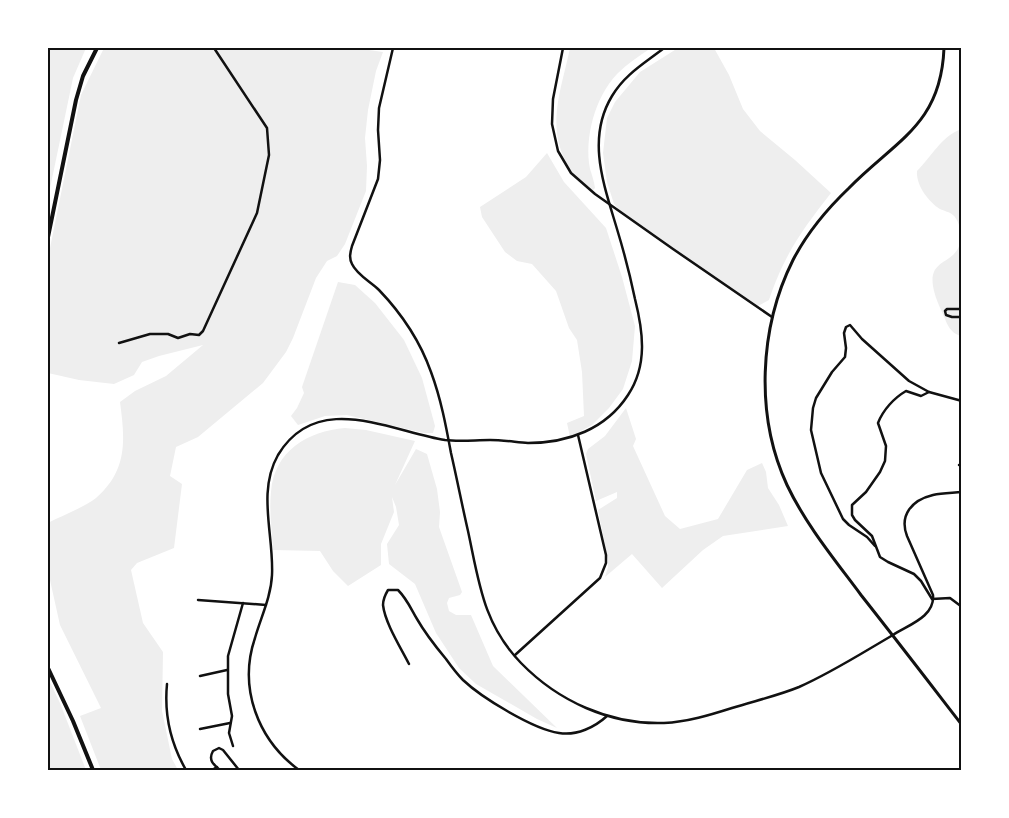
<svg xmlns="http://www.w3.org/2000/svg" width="1009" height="818" viewBox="0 0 1009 818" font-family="Lato,sans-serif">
<rect width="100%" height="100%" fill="#fff"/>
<g fill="#eee">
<path d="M48,48H86L73,78L48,198Z"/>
<path d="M104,48H355L383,52L376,71L368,110L365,138L367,166L366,191L345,244L337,256L327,261L316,278L293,338L286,352L263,383L198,437L176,447L170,476L182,484L174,548L137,563L131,570L143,623L163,652L162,711L172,759L178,770H101L80,716L101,708L60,625L48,571V523C61,516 85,507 96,498C128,470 125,440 120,402L135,391L166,376L203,345L159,356L142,362L134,375L114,384L79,380L48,373V258L81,95Z"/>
<path d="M570,48H651C639,56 627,64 617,74C595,97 584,138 590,169C592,175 594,181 595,188L593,190C585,188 578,180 573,173C543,131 561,92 570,48Z"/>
<path d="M678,48H714L729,75L743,109L760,131L795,160L831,193C802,230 784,255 769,300L758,306L625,216L614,204L607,182L603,153L607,118L615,102L640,72Z"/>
<path d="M961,129V336C948,332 947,322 941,310C914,250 960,272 961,236C961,230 958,219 953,215C950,212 944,211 940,209C928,201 916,185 917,171C932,156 941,137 961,129Z"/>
<path d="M547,153L564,182L606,228L622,277L635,326L632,361L623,389L609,408L592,425L570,437L567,423L584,416L582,372L577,340L569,328L556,291L532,264L517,261L505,252L482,217L480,207L526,177Z"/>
<path d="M338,282L355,285L375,303L404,340L422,378L435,426L433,433H424L347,415L325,416L298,425L291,416L297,408L304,393L302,387Z"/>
<path d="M626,408L636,439L633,446L665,516L680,529L718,519L747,470L762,463L766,472L768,488L779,505L788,526L723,536L703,550L662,588L632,554L605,577L608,567V560L598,510L617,498V492L596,501L586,454L588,449L605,436Z"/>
<path d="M345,428L366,430L415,441L395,485L416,449L427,454L437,489L440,512L439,527L462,592L460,595L449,598L447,603L449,611L456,615H471L493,666L557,728L537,719L476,684L459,668L436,633L415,584L389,564L387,544L399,525L396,507L392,497L394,512L381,544V565L348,586L333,571L320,551L273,550C272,531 269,511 271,492C274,451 308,431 345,428Z"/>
<path d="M48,678L60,703L86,770H48Z"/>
</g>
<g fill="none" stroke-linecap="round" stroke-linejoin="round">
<g stroke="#111" stroke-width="2.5">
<path d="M393,48L379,108L378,130L380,160L378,179L352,246C350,253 349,258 352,264C357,275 371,282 379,290C402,314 420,341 431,372C441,399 446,426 451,453C457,479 462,505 468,531C479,582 483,624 521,663C558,701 610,725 664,723C687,722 710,715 732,708C754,701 777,696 799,687C831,673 862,653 893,635C908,625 935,617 933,595L907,536C899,515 912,500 933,495C942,493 952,493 962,492"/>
<path d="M563,48L553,99L552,124L558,151L571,173L595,194L673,249L772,317"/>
<path d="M962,309H947L945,311L946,315L952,317H962"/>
<path d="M119,343L150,334H168L178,338L190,334L199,335L203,331L257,213L269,155L267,128L214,48"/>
<path d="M929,392L921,396L906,391C894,398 883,410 878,423L886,446L885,461L880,472L866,492L852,505V515L855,520L872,536L880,557L888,562L914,574L921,581L932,599L950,598L962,607"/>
<path d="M959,465H962"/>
<path d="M875,546L867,537L849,525L843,519L821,473L811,430L813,408L816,398L832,372L845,357L846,348L844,333L846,327L850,325L862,339L909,381L929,392L962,401"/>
<path d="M198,600L266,605"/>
<path d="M515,655L600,578L606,563V555L578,435"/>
<path d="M409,664C401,648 385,623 383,605C383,600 385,595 388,590H398C407,599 411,609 417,619C425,633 436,647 446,659C451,666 457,674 463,680C482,698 533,729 559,733C577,736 595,727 607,716"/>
<path d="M200,676L227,670"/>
<path d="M167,684C164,715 171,744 186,770"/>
<path d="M200,729L230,723"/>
<path d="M233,746L229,733L232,716L228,694V656L243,603"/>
<path d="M212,770L217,767"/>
<path d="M220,770C213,764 208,760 213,751L219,748L223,750L239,770"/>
<path d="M299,770C258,740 238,688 255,638C261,617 271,597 272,575C274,535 257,492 278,455C317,390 390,431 445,440C460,442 475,440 490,440C502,440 515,442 528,443C568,443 606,429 628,395C648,365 643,331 635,299C630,275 624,252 617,229C604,185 586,139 612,96C625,74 645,63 664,48"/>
</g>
<path stroke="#111" stroke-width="3" d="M944,48C941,125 896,140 849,188C827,209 807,233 793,260C759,328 755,416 787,485C806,525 835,560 861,595C895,638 928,681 962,725"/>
<g stroke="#111" stroke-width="4">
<path d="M48,237L76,100L83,76L97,48"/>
<path d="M48,668L73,721L93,770"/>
</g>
</g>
<rect width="1009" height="818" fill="none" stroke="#ffffff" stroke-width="98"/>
<rect x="49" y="49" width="911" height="720" fill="none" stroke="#111" stroke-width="2"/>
</svg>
